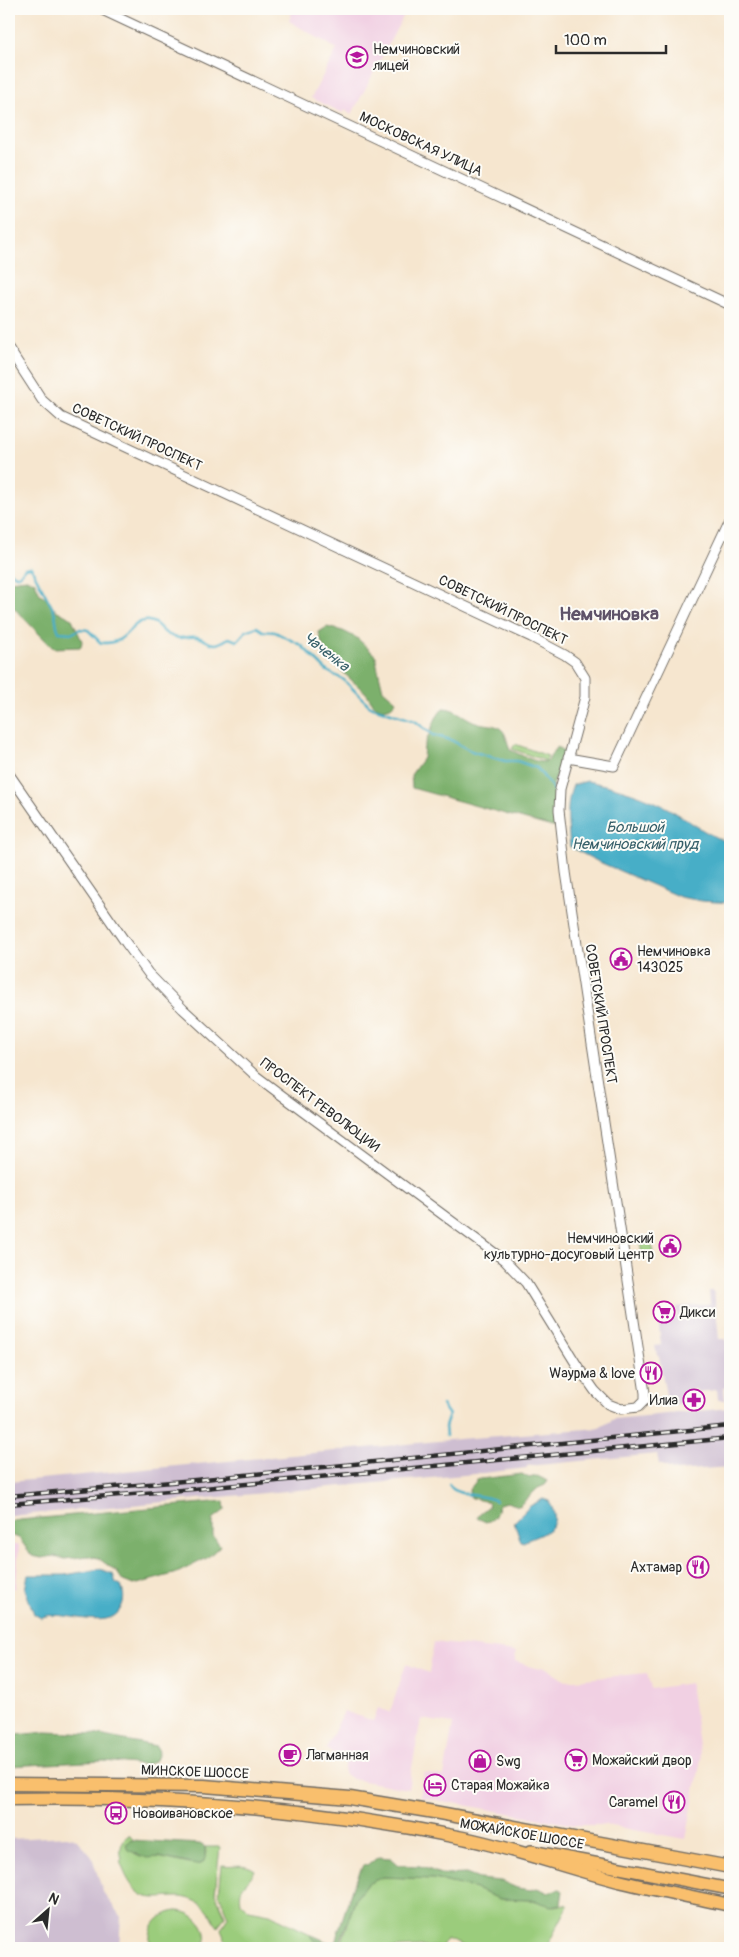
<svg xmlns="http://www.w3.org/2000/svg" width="739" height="1957" viewBox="0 0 739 1957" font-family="Pangolin,sans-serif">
<rect width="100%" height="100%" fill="#fdfcf7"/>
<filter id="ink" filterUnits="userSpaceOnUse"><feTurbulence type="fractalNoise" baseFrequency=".02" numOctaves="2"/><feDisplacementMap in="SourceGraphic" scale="10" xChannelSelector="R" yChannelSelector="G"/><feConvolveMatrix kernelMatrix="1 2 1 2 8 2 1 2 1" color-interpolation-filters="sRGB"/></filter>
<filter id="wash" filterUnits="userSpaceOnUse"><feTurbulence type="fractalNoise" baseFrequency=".0096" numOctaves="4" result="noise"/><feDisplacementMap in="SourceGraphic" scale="20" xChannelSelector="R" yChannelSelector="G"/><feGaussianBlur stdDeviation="1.12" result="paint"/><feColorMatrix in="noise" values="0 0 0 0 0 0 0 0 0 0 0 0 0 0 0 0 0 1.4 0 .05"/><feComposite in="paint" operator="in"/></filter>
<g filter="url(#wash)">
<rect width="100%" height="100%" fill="#f6e6cf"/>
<g fill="#f1d0e3">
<path d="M293,9H407L352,114L345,110L343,113L311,98L337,49L289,21Z"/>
<path d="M9,1545H19L16,1588L9,1589Z"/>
<path d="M434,1642L516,1652L515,1661L535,1668L545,1667L565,1681L647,1673L651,1689L690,1683L701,1759L686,1839L605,1825H575L420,1797L424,1773L444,1776L453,1724L421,1719L408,1789L352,1779L345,1774L343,1770L346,1759L326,1749L344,1711L373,1721L378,1708L390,1712L406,1664L429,1673Z"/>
</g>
<g fill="#cebed1">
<path d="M709,1291H714L719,1339H726L730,1386L724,1387L725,1400H718L717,1390L697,1392L696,1389L689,1390L691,1403L668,1406L659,1357L657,1355L655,1346L661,1345L658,1319L677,1317L676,1307L710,1304Z"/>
<path d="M730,1408V1467L676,1471L659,1464L657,1454L527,1466V1468L475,1474L9,1516V1482L459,1439L599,1428L614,1419Z"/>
<path d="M66,1836L77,1839L92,1857L103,1892L121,1917L119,1948H9V1839Z"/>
</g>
<g fill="#9bcc7c" stroke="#637c54">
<path d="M515,744L548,756L546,761L512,749Z"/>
<path d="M651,1239L653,1254L642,1256L640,1240Z"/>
<path d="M129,1835L133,1839L127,1845C138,1861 146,1855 162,1858C174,1860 185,1864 197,1865L203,1863L206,1852L205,1847H220L215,1893L225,1916L218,1927C213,1920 209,1910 202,1905C169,1881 142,1925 120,1861L122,1859C119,1850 121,1840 129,1835Z"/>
<path d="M222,1865C234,1867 244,1862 255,1870C248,1885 238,1883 241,1903L249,1910L270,1914L310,1934L312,1939L331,1948H229L221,1929L228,1917L219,1894Z"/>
<path d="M383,1877L434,1879L473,1888L500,1899L533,1900L554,1906L565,1904L568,1906L546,1948H464V1946L446,1939L442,1946L396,1948H338L342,1942L356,1898L367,1884Z"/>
<path d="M177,1911C197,1912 210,1928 204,1948H151C146,1929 157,1913 177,1911Z"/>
</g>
<g fill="#7cb06c" stroke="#546e4c">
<path d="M27,579L35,582L40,594L48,599L54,609L72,619L82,641L81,647L53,648L9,603V581Z"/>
<path d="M327,627L343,631L357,638L376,656L377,665L383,690L396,701C393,707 387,710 380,708C372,706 370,697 365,692C347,676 322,657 319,632Z"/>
<path d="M443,708C457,708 466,720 479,723C486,725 495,724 501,729C507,734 507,743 510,750C520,754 538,765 548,761L554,750L558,747L564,752L553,785L556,799V827H552L412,788L411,775L423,758L424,746L436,718Z"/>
<path d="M522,1474L529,1478L537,1476L548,1481L545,1485L538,1488L519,1506L507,1502L499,1504C495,1514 497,1519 486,1522L477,1518L479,1514L489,1506L488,1502L471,1498L469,1490L477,1480L481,1479Z"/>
<path d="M224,1501L225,1510L213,1519V1535L220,1546L207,1558L177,1573L134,1585L123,1581L117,1572L98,1558L88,1556L65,1559L54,1556L42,1558L32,1556L19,1538L9,1535V1521Z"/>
<path d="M46,1732L93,1734L156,1746L159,1751L157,1758L153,1762L144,1765L104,1761L9,1766V1739L16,1735Z"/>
<path d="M132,1840L200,1844L205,1847V1858L203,1863L197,1865L159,1857L147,1858L128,1850L126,1844Z"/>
<path d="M378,1857L391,1858L399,1865L420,1866L443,1875L466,1874L479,1879L501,1881L517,1888L531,1890L537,1888L547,1892L560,1889L563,1891L561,1904L551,1906L533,1900L500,1899L473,1888L434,1879L383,1877L367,1884L356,1898L338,1948H331L312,1939L310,1934L334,1945L353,1886L363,1865L367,1866Z"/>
</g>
<g fill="#47aec7" stroke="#396c79">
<path d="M587,781C617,787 650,797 676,813C694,824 709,836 730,843V903L702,901L680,897L597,861L570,847C568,826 565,804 573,785Z"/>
<path d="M543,1499L549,1501C564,1530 545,1532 523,1542L520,1540L514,1522L530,1506Z"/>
<path d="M100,1569L113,1574L116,1583L121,1585C124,1593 125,1600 121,1608C109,1634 59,1607 41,1618L34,1614L25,1589L28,1575H65Z"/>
</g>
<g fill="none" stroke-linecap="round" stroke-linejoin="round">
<g stroke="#47aec7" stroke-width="2.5">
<path d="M9,572L19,576L25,568L31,567L54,611C57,619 55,624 59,632L73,633L80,629L88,630L101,643C108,643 115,643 120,639C130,633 135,619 149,621C158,622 160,630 167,634C182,642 184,635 197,637C204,638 208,644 215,644C220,644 225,640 229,638L237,641L246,631L257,627L263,631L275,632L301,645L327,671L344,680L370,706L415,721L433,735L451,740L471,751L505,761H517L537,768L554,790"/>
<path d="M442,1405L449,1415L445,1427L446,1436"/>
<path d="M449,1484C455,1498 483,1493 496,1501"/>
</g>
</g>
</g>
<g filter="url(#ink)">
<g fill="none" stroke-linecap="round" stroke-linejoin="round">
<g stroke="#726c64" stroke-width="11">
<g id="minor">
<path d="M100,9L730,305"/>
<path d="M9,349L42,400L61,417L531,637L565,655L575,662L585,678V697L560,789L559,810L566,872L645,1393V1400L638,1407L621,1409L608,1404L595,1391L578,1367L526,1283L504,1260L280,1094L256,1076L183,1009L148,973L126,943L9,774"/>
<path d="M568,758L614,766L730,519"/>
</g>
</g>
<g stroke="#726c64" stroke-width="14">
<path id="major" d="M531,1851L730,1889"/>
</g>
<g stroke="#726c64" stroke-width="15">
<g id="highway">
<path d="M9,1784L204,1786L350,1798L434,1812L730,1867"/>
<path d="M9,1799C161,1796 313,1807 463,1838C517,1849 570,1869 623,1882C659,1891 695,1897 730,1905"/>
</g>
</g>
<use href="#minor" stroke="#fff" stroke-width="9"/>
<use href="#major" stroke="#f9bf6d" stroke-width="11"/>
<use href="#highway" stroke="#f9bf6d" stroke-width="12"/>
<g stroke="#2b2b2b" stroke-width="4.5">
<g id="rail">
<path d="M9,1496L195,1480L730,1426"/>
<path d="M9,1504L194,1489L730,1438"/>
</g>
</g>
<use href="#rail" stroke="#fdfcf7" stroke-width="2.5" stroke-dasharray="8" stroke-linecap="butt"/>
</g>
</g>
<defs>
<g id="school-ring" transform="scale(1.125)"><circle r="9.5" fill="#fdfcf7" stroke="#b5179e" stroke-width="1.5"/><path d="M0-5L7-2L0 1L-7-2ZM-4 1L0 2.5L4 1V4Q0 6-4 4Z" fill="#b5179e"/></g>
<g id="civic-ring" transform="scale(1.125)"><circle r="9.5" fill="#fdfcf7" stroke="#b5179e" stroke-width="1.5"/><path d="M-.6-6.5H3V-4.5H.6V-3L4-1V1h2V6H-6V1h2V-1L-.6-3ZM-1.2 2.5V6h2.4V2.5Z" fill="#b5179e"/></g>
<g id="supermarket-ring" transform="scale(1.125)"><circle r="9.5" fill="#fdfcf7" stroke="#b5179e" stroke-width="1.5"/><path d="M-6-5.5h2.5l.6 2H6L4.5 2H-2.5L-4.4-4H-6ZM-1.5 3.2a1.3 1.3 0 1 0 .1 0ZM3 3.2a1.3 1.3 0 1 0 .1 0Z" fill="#b5179e"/></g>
<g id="restaurant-ring" transform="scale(1.125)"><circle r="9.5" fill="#fdfcf7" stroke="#b5179e" stroke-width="1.5"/><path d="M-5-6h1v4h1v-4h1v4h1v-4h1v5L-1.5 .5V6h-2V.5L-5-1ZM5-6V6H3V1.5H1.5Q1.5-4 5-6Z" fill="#b5179e"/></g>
<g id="pharmacy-ring" transform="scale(1.125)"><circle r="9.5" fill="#fdfcf7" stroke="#b5179e" stroke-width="1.5"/><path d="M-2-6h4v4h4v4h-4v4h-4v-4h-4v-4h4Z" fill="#b5179e"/></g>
<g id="cafe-ring" transform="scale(1.125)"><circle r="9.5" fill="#fdfcf7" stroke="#b5179e" stroke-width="1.5"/><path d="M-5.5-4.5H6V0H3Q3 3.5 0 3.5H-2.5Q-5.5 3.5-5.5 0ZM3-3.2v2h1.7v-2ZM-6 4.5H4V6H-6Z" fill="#b5179e"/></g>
<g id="shop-ring" transform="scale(1.125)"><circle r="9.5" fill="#fdfcf7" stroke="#b5179e" stroke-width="1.5"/><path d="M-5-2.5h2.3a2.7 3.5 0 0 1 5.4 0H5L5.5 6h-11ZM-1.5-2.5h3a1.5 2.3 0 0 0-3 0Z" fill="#b5179e"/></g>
<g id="hotel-ring" transform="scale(1.125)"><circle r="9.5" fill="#fdfcf7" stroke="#b5179e" stroke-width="1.5"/><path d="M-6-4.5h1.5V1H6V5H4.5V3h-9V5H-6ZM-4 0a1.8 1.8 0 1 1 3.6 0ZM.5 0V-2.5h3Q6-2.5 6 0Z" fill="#b5179e"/></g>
<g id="bus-ring" transform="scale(1.125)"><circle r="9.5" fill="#fdfcf7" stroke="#b5179e" stroke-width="1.5"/><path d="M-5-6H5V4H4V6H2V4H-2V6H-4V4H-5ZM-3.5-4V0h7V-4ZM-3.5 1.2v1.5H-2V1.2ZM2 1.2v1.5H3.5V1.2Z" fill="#b5179e"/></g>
</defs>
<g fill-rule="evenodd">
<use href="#school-ring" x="357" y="57"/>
<use href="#civic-ring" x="621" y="959"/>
<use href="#civic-ring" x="670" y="1246"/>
<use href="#supermarket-ring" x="664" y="1312"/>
<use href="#restaurant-ring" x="651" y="1373"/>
<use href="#pharmacy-ring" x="694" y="1400"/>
<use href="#restaurant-ring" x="698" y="1567"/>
<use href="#cafe-ring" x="290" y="1755"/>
<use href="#supermarket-ring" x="576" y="1760"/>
<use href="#shop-ring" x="480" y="1761"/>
<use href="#hotel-ring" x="435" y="1785"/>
<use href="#restaurant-ring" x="674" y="1802"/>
<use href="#bus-ring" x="116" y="1813"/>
</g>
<g text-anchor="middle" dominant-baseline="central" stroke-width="4" stroke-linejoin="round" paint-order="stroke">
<g font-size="14" fill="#2b2b2b" stroke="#fdfcf7" text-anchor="start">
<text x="373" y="49">Немчиновский<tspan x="373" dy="16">лицей</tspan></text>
<text x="637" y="951">Немчиновка<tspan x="637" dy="16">143025</tspan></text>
<text x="654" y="1238" text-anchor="end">Немчиновский<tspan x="654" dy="16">культурно-досуговый центр</tspan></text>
<text x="680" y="1312">Дикси</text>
<text x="635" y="1373" text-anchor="end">Wаурма &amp; love</text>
<text x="678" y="1400" text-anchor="end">Илиа</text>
<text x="682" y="1567" text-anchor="end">Ахтамар</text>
<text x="306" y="1755">Лагманная</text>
<text x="592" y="1760">Можайский двор</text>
<text x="496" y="1761">Swg</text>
<text x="451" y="1785">Старая Можайка</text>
<text x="658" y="1802" text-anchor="end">Caramel</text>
<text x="132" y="1813">Новоивановское</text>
</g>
<g font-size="14" fill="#2b2b2b" stroke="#fdfcf7">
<text transform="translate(421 144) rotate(25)">МОСКОВСКАЯ УЛИЦА</text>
<text transform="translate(137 437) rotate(25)">СОВЕТСКИЙ ПРОСПЕКТ</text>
<text transform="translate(503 610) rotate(26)">СОВЕТСКИЙ ПРОСПЕКТ</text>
<text transform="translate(601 1014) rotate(81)">СОВЕТСКИЙ ПРОСПЕКТ</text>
<text transform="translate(320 1105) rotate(37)">ПРОСПЕКТ РЕВОЛЮЦИИ</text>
<text transform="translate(195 1772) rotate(2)">МИНСКОЕ ШОССЕ</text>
<text transform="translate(522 1834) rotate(10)">МОЖАЙСКОЕ ШОССЕ</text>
</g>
<g font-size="15" font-style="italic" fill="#365f69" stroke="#fdfcf7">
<text transform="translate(326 652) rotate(38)">Чаченка</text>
<text x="635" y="827">Большой<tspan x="635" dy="17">Немчиновский пруд</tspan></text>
</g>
<g font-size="19" font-weight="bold" fill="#5f5369" stroke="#fdfcf7">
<text x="609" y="614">Немчиновка</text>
</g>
</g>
<rect width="739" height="1957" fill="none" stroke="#fdfcf7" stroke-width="30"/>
<g transform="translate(48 1910) rotate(27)" stroke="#fdfcf7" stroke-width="4" paint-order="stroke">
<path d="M0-4L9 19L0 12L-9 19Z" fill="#2b2b2b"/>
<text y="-8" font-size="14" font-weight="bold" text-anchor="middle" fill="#2b2b2b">N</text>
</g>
<path d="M556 45v8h110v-8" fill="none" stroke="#2b2b2b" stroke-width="2.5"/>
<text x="564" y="45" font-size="15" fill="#2b2b2b" stroke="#fdfcf7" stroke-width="4" paint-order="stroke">100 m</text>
</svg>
